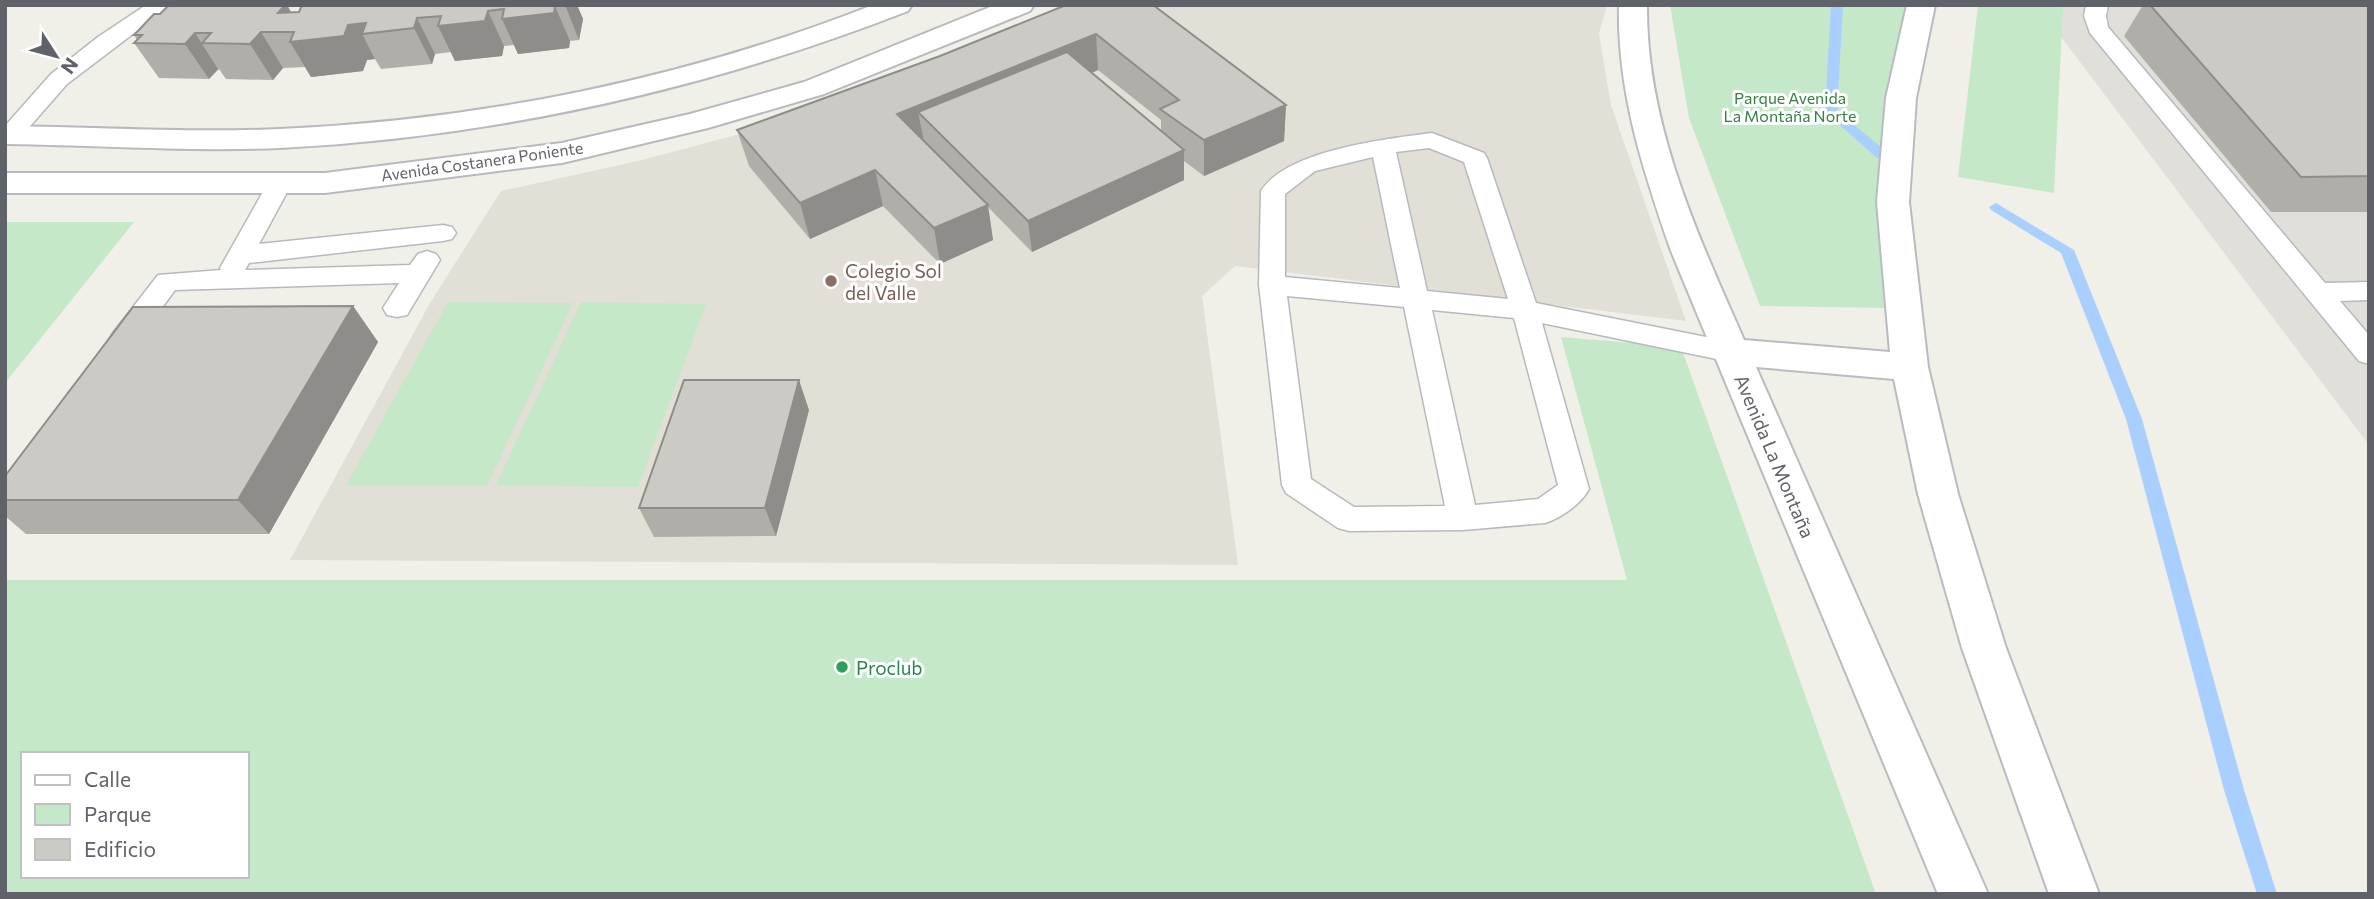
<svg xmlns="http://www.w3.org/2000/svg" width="2374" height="899" viewBox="0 0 2374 899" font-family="Commissioner,sans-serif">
<rect width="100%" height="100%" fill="#f1f0e8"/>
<path fill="#e0dfda" d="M2037,5H2369V445Z"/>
<path fill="#e1dfd6" d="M1085,5H1607L1599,34L1611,105L1686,321L1235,266L1202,296L1238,565L290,560L430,303L501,191L642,160L818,113Z"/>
<g fill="#c5e8c9" fill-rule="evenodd">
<path d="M1670,5H1913L1887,308L1760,306L1689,118Z"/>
<path d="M1978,5L2063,6L2054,193L1958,177Z"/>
<path d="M5,222H134L5,383Z"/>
<path d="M448,302L573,303L487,486L346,485Z"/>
<path d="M581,302L706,304L638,487L496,485Z"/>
<path d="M1561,337L1681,347L1876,894H5V580H1627ZM23,754H247V876H23Z"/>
</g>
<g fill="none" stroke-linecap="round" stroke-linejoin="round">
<g fill="#a9cfff" fill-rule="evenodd">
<path d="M1831,5H1843L1837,111L1887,152V158H1877L1825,112Z"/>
<path d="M1996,203L2074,250L2142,419L2244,790L2277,894H2257L2224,790L2126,419L2061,253L1991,210L1989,207Z"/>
</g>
<g stroke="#b8b9be" stroke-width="3">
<g id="lane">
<path d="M146,5H171L67,84L18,140L5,141V126L51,74L98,37Z"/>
<path d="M2086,5H2108L2106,16L2108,27L2325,283L2369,282V300L2340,301L2369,335V364L2359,361L2090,33L2084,16Z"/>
<path d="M1432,133L1484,153L1487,158L1536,303L1731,342L1741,345L1745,352L1741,359L1731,362L1542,323L1589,489C1581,504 1561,518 1545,523L1463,530L1349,531L1338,528L1286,493L1282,485L1259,285L1261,191C1287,150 1386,139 1432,133ZM1429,148L1464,162L1508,299L1427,291L1396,152ZM1373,157L1400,288L1285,277V194L1315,171ZM1287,296L1404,307L1445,506L1354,507L1311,479ZM1432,310L1514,318L1558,485L1538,499L1475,505Z"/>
<path d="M280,175L289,177L292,183L259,244L443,225L452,227L456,233L452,239L443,241L249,263L245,270L410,265L418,254L427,251L436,254L440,260L407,315L397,317L387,315L383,308L399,283L175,290L133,347L123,350L113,347L109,340L113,333L158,275L221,270L220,268L268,183L271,177Z"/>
</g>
</g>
<g stroke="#b8b9be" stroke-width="4">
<g id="street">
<path d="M873,5H912L908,11C708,89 495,137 280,148C189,152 97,145 5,144V126C97,127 189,133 280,129C481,120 685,79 873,5Z"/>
<path d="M995,5H1034L1030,11L824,94L708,128L562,163L325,193H5V173H325L562,143L690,114L804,82Z"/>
</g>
</g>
<g stroke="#b9bbc1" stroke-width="4">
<path id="secondary" d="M1619,5H1647C1646,124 1697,233 1744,340L1890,352L1877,202L1886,98L1907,5H1935L1916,98L1909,202L1928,367L1958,494L2006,648L2099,894H2049L1962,648L1918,494L1894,379L1756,367L1988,894H1938L1671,251C1643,170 1617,92 1619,5Z"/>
</g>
<use href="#lane" fill="#fff" fill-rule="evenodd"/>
<use href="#street" fill="#fff" fill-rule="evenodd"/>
<use href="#secondary" fill="#fff" fill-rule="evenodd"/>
</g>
<g fill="#afaea9" fill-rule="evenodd">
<path d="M287,5L291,13L299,12L302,5H577L583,19L579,40L570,41L569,48L518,54L514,45L504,46L502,56L455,61L451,52L435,54L432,64L381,69L375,59L367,60L363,71L311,77L305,67L283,68L273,80L226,79L219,69L209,79L159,78L134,43L137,40L134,35L160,14L215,6Z"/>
<path d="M1066,5L1286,105L1284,141L1204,176L1184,161V180L1032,252L988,207L993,240L940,264L883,206L810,239L749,166L737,130L940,56ZM1098,70L1161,120V131L1092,73Z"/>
<path d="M2143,5H2369V212H2271L2124,36Z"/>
<path d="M353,306L378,342L269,534H26L5,516V476Z"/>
<path d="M809,410L776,536L654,537L639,508Z"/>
</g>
<g fill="#8f8d8a">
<path d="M285,5H287L307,39L355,5L373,33L362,34L375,59L367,60L363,71L311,77L290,42L294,32L278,13Z"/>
<path d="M565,5H577L583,19L579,40Z"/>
<path d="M555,6L570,41L569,48L518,54L502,19Z"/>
<path d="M488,11L504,46L502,56L455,61L438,26Z"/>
<path d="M417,18L435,54L432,64L414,28Z"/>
<path d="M261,32L283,68L273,80L250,44Z"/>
<path d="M195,33L218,69L209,79L185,44Z"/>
<path d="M1096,34L1098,70L941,135L918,112L924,142L897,114Z"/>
<path d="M1286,105L1284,141L1204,176V140Z"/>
<path d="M1184,150V180L1032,252L1028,221Z"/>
<path d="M875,170L883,206L810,239L800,203Z"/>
<path d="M988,205L993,240L940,264L934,228Z"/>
<path d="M353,306L378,342L269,534L238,500Z"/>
<path d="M799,380L809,410L776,536L765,508Z"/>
</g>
<g fill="#cccac5" stroke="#8f8d8a" stroke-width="2">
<path d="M169,5H210L209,6L285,5L278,13L299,12L302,5H562L555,6L554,13L502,19L504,9L488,11L485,21L438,26L441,16L417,18L414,28L362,34L366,23L348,25L344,36L290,42L294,32H261L250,44L202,43L211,33H195L185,44L134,43L142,35H134L154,14H160Z"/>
<path d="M1066,5H1153L1286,105L1204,140L1160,109L1179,100L1096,34L897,114L988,205L934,228L875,170L800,203L737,130L940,56Z"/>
<path d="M2150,5H2369V176L2301,177Z"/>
<path d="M1067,52L1184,150L1028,221L918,112Z"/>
<path d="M353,306L238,500H5V476L133,307Z"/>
<path d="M684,380H799L765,508H639Z"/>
</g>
<circle fill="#8d6e63" stroke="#fff" stroke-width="2.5" cx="831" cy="281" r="7"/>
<circle fill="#2e9e5b" stroke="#fff" stroke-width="2.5" cx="842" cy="667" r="7"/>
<g text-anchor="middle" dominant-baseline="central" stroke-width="6" stroke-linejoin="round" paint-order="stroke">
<g font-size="16" fill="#348142" stroke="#fff">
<text x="1790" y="97">Parque Avenida<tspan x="1790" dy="18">La Montaña Norte</tspan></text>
</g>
<g font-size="16" fill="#5f6268" stroke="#fff">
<text transform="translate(482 161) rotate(-8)">Avenida Costanera Poniente</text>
</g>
<g font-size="19" fill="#785e54" stroke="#fff" text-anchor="start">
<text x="845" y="270">Colegio Sol<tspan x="845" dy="22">del Valle</tspan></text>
</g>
<g font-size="19" fill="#5f6268" stroke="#fff">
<text transform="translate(1775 456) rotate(67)">Avenida La Montaña</text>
</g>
<g font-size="19" fill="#27864d" stroke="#fff" text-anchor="start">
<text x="856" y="667">Proclub</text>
</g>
</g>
<rect width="2374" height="899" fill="none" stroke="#5f6268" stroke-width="14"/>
<rect x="21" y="752" width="228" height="126" fill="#ffffff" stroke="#bfc0c3" stroke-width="2"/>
<rect x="35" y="775" width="35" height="10" fill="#ffffff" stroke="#bfc0c3" stroke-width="2"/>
<text x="84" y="787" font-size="21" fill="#5f6268">Calle</text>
<rect x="35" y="804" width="35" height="21" fill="#c5e8c9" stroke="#bfc0c3" stroke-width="2"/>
<text x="84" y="822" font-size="21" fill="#5f6268">Parque</text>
<rect x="35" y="839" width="35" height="21" fill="#cccac5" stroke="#bfc0c3" stroke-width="2"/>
<text x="84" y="857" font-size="21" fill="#5f6268">Edificio</text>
<g transform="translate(56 56) rotate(126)" stroke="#ffffff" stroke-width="5" paint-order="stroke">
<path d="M0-5L12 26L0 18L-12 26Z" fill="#5f6268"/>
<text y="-10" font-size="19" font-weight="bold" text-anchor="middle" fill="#5f6268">N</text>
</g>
</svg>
